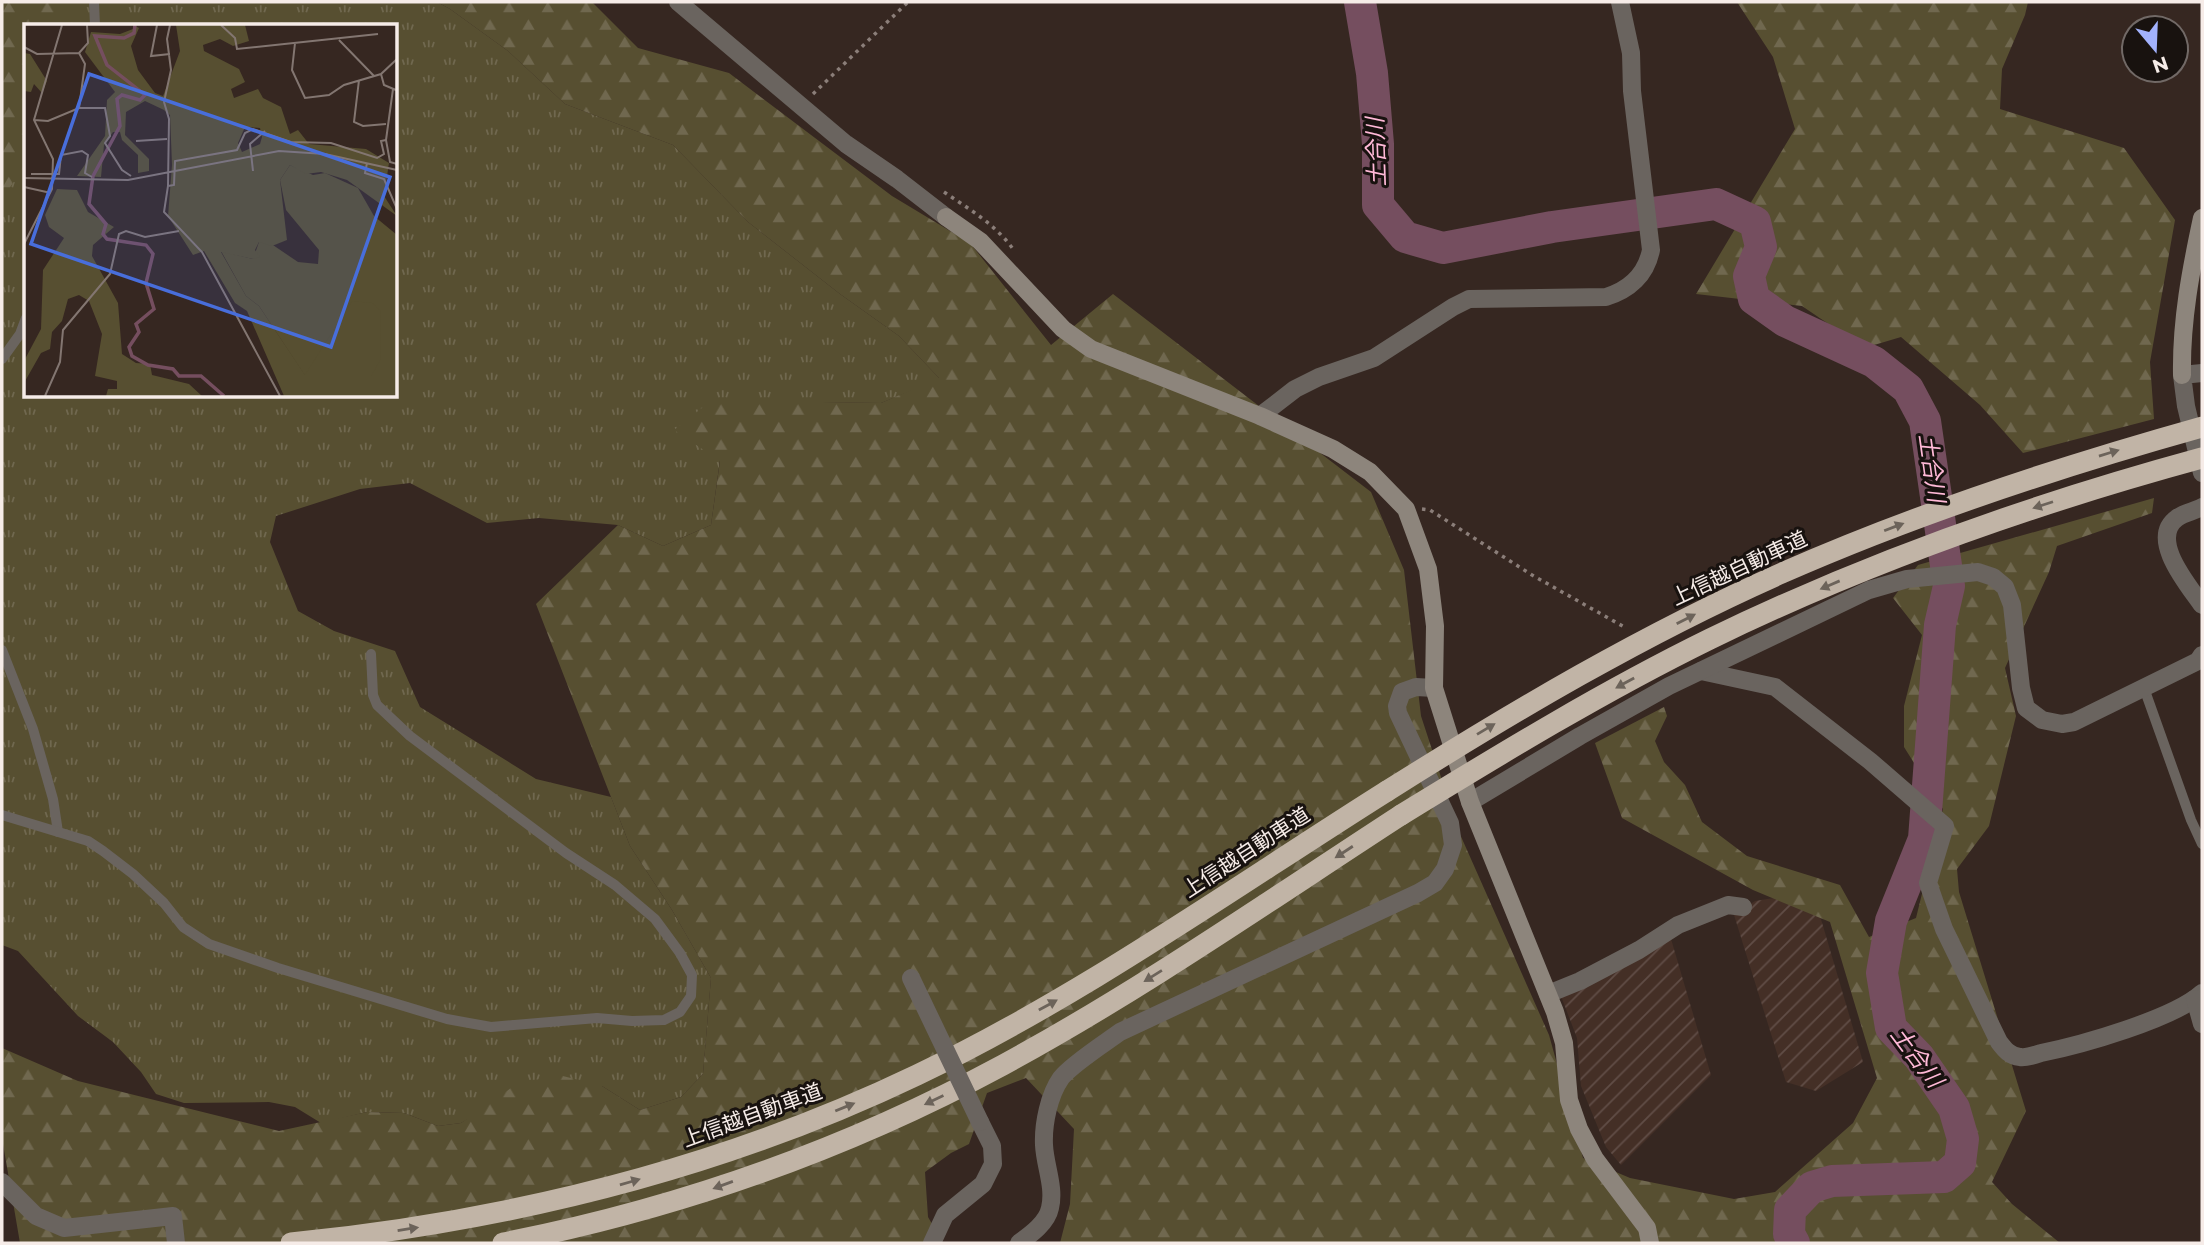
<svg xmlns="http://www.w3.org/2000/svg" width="2204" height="1245" viewBox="0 0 2204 1245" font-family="Montserrat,'Noto Sans JP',sans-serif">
<defs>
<pattern id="industrial-furrows" width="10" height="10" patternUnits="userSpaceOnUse" patternTransform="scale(1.75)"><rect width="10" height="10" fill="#442f26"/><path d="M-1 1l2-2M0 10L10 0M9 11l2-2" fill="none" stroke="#604d46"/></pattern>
<pattern id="grass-tufts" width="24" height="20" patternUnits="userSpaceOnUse" patternTransform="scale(1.75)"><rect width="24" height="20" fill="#574f31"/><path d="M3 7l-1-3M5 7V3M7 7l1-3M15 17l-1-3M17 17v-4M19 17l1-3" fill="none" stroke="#70684f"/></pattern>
<pattern id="forest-firs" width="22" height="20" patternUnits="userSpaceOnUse" patternTransform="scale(1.75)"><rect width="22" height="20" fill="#574f31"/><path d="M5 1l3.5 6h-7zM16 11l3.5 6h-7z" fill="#70684f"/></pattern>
</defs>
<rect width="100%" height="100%" fill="#362721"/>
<g fill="url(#industrial-furrows)">
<path d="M1813,892L1863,1062L1816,1091L1786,1082L1734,915L1755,901Z"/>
<path d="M1671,939L1711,1075L1621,1165L1606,1147L1581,1086L1577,1038L1561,996Z"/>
</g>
<path fill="url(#grass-tufts)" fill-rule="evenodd" d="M2,2H437L450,9L508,51L565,104L673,145L748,222L840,294L899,336L940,379L881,403L805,402L720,460L711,525L663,546L618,525L539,518L487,523L410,483L360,489L276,516L270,542L298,611L334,631L395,651L420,707L536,779L611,797L630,846L672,910L711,978L703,1074L681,1097L640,1110L602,1086L478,1113L461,1123L438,1126L404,1113L367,1112L321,1123L295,1107L269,1102L184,1103L156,1094L141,1072L113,1042L78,1016L18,951L2,945ZM26,26H396V396H26Z"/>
<g fill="url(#forest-firs)">
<path d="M2,2H66L60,26H26V164L2,199Z"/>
<path d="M437,2H592L638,48L729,73L892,196L970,243L1051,345L1113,294L1371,492L1404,570L1421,716L1459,832L1549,1035L1583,1158L1630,1178L1734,1199L1775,1192L1853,1123L1877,1078L1830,922L1753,890L1622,818L1595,743L1664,707L1667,716L1655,741L1664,762L1685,785L1702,822L1747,856L1840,885L1869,937L1916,918L1943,809L1904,747V706L1922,635L1893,598L1918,565L2154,498L2152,513L2057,546L2049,572L2005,668L2016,716L1989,826L1957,869L1959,892L2026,1111L1992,1182L2012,1204L2060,1243H1060L1070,1204L1074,1129L1026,1078L987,1093L969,1144L951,1153L925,1172L928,1217L943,1243H20L2,1138V1048L78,1081L279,1131L367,1112L404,1113L438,1126L461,1123L511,1088L555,1074L602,1086L640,1110L681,1097L703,1074L711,978L672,910L630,846L536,604L618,525L663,546L711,525L720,461L674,430L712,400L881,403L939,378L899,336L840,294L748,222L673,145L565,104L508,51L450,9Z"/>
<path d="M1737,2H2028L2025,15L2002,69L2000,109L2124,148L2175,220L2150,362L2154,419L2023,453L1980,405L1901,337L1864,348L1802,306L1696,294L1795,129L1773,57Z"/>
</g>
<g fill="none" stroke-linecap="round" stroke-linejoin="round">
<path stroke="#754e5f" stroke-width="32" d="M1360,2L1372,73L1378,144V205L1405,237L1443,248L1552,227L1716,204L1755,222L1761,247L1749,276L1754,299L1785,321L1874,362L1908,389L1925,421L1949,586L1940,625L1924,839L1891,921L1882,973L1891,1028L1919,1057L1954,1108L1963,1139L1960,1163L1944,1177L1832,1181L1812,1187L1790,1210L1789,1234L1794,1243"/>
<g stroke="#8b7e79" stroke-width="3.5" stroke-dasharray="3.5 5" stroke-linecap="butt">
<path d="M813,94L908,2"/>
<path d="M944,192C969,209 995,224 1013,249"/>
<path d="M1422,509L1430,510L1532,575L1626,628"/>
</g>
<g stroke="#6a645f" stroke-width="10">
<path d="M94,2L95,26"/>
<path d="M2,359L20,334L26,318"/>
<path d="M2,650L33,729L53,799L58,832"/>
<path d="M2144,688L2191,820L2202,844"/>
<path d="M2,815L88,841L103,851L133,874L164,903L183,927L209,944L278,968L447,1019L491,1027L597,1018L632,1021L664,1020L680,1012L691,996L692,975L680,953L655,919L615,885L566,853L410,736L377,705L373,695L371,654"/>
</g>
<g stroke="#6a645f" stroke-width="18">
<path d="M678,2L846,144L897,179L946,217"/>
<path d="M2202,373L2182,375L2186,406L2202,473"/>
<path d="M1260,416L1295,389L1319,377L1374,358L1453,307L1469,299L1606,297C1629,290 1646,275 1651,250L1632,91L1631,53L1620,2"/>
<path d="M2202,507C2195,511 2183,513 2177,518C2148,539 2189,586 2202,605"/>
<path d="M1701,671L1775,687L1870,761L1945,826L1928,883L1944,929L1999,1042C2005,1050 2010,1056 2020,1057C2026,1058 2035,1055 2041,1053C2081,1045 2173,1019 2202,993"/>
<path d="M1470,802L1580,736L1669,686L1869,590L1907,579L1978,572L1993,577L2005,587L2012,605L2021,688L2026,708L2042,720L2062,724L2074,722L2198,661L2202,655"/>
<path d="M1548,994L1580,981L1639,950L1678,925L1728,905L1743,907"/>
<path d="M2195,999L2202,1024"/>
<path d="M2,1182L36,1216L64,1228L173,1216L176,1243"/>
<path d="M932,1243L945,1215L983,1184L993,1164L992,1146L980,1122"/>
<path d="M1019,1243C1030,1235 1047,1223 1050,1208C1055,1187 1045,1166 1044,1145C1043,1124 1049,1095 1061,1078C1072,1064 1105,1043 1120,1032L1418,893L1435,883L1445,869L1453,845L1450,823L1398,713L1397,706L1402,692L1416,687L1434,688"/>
</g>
<g stroke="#8d857c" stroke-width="18">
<path d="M946,217L980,241L1063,329L1091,349L1260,416L1333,449L1370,472L1406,509L1428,569L1435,626L1434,688L1470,802L1555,1012L1564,1043L1569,1100L1579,1129L1595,1159L1647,1228L1650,1243"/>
<path d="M2182,375C2181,321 2191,269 2202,218"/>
</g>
<g stroke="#c1b4a6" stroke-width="21">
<path d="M291,1243C509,1221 719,1170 917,1075C1082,996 1233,888 1387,791"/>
<path d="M503,1243C677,1209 847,1149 1003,1065C1141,990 1270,900 1401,815"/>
</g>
<path stroke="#6a645f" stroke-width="18" d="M911,978L980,1122"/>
<g stroke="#c1b4a6" stroke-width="21">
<path d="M1387,791C1514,711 1644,634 1782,573C1918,513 2059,467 2202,427"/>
<path d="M1401,815C1502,753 1604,691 1710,639C1868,562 2033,504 2202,458"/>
</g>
</g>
<defs><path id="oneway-solid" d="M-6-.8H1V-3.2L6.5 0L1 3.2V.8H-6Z" transform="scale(1.75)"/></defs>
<g fill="#6c635a">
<use href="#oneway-solid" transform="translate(2109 453) rotate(-17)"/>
<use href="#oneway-solid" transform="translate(2043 505) rotate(162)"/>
<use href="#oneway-solid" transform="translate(1894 527) rotate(-21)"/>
<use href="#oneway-solid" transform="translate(1830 585) rotate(157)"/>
<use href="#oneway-solid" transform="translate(1686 619) rotate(-27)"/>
<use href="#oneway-solid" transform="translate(1625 683) rotate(151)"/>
<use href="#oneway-solid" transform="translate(1486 729) rotate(-31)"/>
<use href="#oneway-solid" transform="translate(1344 852) rotate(147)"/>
<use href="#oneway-solid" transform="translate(1153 976) rotate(148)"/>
<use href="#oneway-solid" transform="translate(1048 1005) rotate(-29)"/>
<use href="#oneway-solid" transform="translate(934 1100) rotate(154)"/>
<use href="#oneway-solid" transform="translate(845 1107) rotate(-22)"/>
<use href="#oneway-solid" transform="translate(630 1182) rotate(-16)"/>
<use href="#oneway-solid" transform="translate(723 1185) rotate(160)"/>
<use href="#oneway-solid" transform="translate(408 1229) rotate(-9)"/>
</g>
<g text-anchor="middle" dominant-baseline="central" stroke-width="6" stroke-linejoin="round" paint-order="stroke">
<g font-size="21" fill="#f6ece8" stroke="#18120f">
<text transform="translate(1739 568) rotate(-25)">上信越自動車道</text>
<text transform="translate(1246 852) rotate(-33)">上信越自動車道</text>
<text transform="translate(752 1115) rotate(-20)">上信越自動車道</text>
</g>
<g font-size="23" font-style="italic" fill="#ffb9d7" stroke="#18120f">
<text transform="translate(1376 152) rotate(-92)">土合川</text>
<text transform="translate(1932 468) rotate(82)">土合川</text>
<text transform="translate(1917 1057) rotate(53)">土合川</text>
</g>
</g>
<g transform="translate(24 24)">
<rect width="373" height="373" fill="#362721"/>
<path d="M266,141L289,151L301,149L334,164L350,192L373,211V372H332L281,352L235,282L222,272L197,227L229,235L235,218L243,217L274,238L294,240L295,226L262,186L256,156Z" fill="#574f31"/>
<path d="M109,1L115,4L107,22L114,46L131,69L139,72L156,27L152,1H221L225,17L209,22L196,15L179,21L180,27L215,45L221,58L207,65L210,74L234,65L239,74L257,83L266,110L274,106L285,120L342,125L365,139L360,172L373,192L323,156L297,148L282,150L266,141L256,156L263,216L248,222L235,218L231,226L236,233L229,235L197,228L222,272L235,282L281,351L328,277L348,279L356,286L357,335L347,352V372H260L223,287L211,279L180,227L169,231L144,192L148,141L146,91L140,86L121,77L102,88L101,111L125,135V147L114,149V131L98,116L96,108H89L80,121L77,153L53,152L81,112L83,76L91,68L61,28L67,8L96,10L109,5ZM221,103L236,104L238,113L236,120L218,128L214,119ZM0,29L6,30L23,57L18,69L10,60L7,68L0,67ZM33,165L53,166L64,188L90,203L69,221L68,232L94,279L98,330L112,339L126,340L128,351L165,360L178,372H82L84,365H93V357L71,352L78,310L65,277L55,271L44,275L38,297L28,308L26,325L17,329L0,359V337L17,305L19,246L40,214L25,203L21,191Z" fill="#574f31" fill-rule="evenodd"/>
<path fill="none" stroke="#754e5f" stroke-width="3.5" d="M111,1L110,9L100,14L71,12L83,41L121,71L116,76L98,71L93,75L96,102L69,152L65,180L82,200L79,210L83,215L122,221L129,230L122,259L130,285L112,300L115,308L105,323L108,332L124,341L149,345L155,352H177L200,372"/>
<path fill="none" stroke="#837671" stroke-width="2" d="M133,1L127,32L146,30M146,1L143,15L147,46L140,78L145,95L144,162L140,188L178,228L256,372M197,1L211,14L213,25L354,10M315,16L350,52M271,19L268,46L281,74L305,71L320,61L357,50L373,35M0,23L13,30L55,29L61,40L55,84M55,29L64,19L63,1M357,50L360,61L372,66M335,56L330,98L339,102L362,100M369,65L362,116L366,138L373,140M10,96L24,97L55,84H81L86,112L81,119L98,146L107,152M112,117L143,115M343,139L341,149L360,155L373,185M229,147L226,120L241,107M7,150H35L37,131L58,127L64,131L61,149L68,153M0,154L104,156L255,127L301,130L373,146M144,162L150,161L151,137L213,126L221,109L229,105L267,118L307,119L353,134L360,130L357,117L362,116M0,163L27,169M0,220L28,165L29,135L10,96L38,1M21,372L36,338L39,306L86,250L95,210L102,207L121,213L155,207"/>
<path fill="#486edb" fill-opacity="0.15" stroke="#486edb" stroke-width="3.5" d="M65,50L366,153L307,323L7,220Z"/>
<rect width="373" height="373" fill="none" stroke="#f6ece8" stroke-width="3.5"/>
</g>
<rect width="2204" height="1245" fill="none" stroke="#f6ece8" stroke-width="7"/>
<g transform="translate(2155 49) rotate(161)"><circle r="33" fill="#18120f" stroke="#716966" stroke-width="2"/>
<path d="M0-5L12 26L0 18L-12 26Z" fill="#a2b2fd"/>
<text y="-10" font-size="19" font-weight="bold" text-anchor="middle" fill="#f6ece8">N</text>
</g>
</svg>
